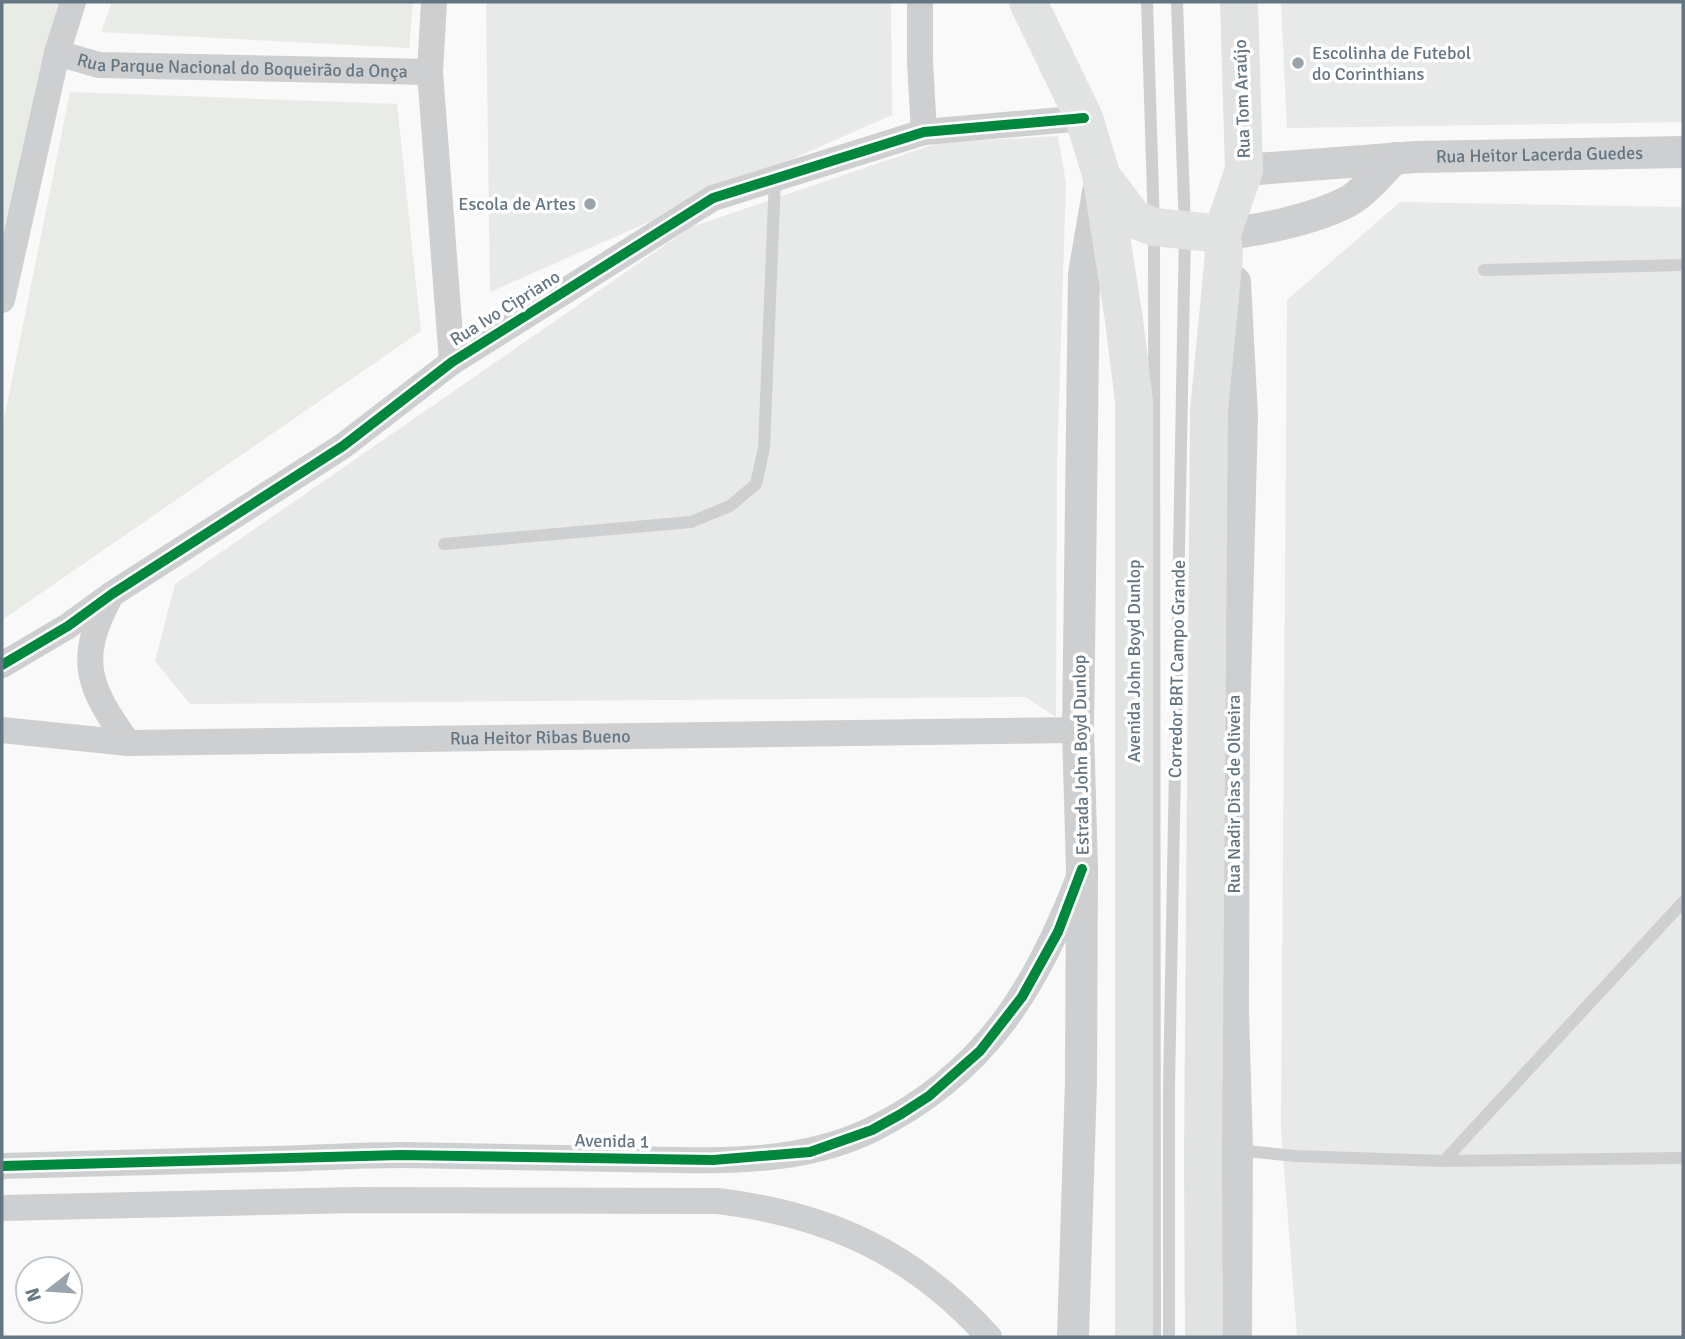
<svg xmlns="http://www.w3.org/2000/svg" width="1685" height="1339" viewBox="0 0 1685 1339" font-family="Signika,sans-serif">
<rect width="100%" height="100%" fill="#f9f9f9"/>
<g fill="#e8e9e9">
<path d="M486,2H891L892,115L490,292Z"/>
<path d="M1281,2H1683V122L1287,128Z"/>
<path d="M1058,136L1066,183L1057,464L1056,717L1025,697L190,704L155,661L175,584L691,227L938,143Z"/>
<path d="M1400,202L1683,207V1337H1297L1281,1128L1287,300Z"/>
</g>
<g fill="#e8ebe6">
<path d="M2,2H76L2,267Z"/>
<path d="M112,2H413L409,48L101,32Z"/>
<path d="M70,92L397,104L421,331L2,620V429Z"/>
</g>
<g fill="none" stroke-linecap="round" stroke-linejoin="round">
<g stroke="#cecfd0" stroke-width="12">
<path d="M1147,2L1154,227L1155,1337"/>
<path d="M1484,270L1683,265"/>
<path d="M444,544L691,522L730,506L756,484L764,448L775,178"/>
<path d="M1237,1150L1295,1156L1444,1161L1683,1158"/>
<path d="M1444,1161L1683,902"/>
<path d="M1169,1337V1087L1185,230L1177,2"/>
</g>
<g stroke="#cecfd0" stroke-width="26">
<path d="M434,2L430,72L452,362"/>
<path d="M920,2V62L924,132"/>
<path id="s1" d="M57,53L99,65L430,72"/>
<path d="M2,300L57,53L73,2"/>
<path d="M109,599C76,661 89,688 128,743"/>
<path d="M2,665L68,626L112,594L343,446L452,362L713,198L924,132L1084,118"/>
<path id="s2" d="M2,730L128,743L1078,730"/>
<path d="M2,1166C91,1163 180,1161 269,1159C314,1158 359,1155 403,1155C474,1156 545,1157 616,1159C701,1160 795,1168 873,1129C984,1074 1036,989 1079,877"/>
<path d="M2,1208L357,1200L718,1201C830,1215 913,1253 989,1337"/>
</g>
<g stroke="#cecfd0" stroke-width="32">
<path id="s3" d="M1244,170L1416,157L1683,152"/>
<path d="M1222,234C1259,231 1314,219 1347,202C1363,194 1382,171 1395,158"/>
<path d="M1235,282L1242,417L1234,722L1233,1011L1237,1150L1236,1337"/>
<path d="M1073,1337L1081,1081L1082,869L1078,730L1084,274L1098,192"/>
</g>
<g stroke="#e1e2e2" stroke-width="38">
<path d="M1028,2L1084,118L1101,174L1124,320L1134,401V1337"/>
<path d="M1103,178L1134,219L1154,227L1222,234"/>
<path d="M1204,1337L1203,1159L1209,411L1224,254L1222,234L1244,170L1239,2"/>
</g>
<g stroke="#fff" stroke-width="15">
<g id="cycleway">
<path d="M2,665L68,626L112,594L343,446L452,362L713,198L924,132L1084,118"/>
<path d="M2,1166L400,1155L713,1160L810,1152L872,1130L901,1114L929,1096L980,1051L1022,997L1058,932L1082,869"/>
</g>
</g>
<use href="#cycleway" stroke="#00873e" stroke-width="10"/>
</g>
<g fill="#99a4ac" stroke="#fff" stroke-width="2.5">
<circle cx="1298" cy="63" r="7"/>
<circle cx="590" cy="204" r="7"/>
</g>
<g text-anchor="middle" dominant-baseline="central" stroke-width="7" stroke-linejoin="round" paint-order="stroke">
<g font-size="18" fill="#657683" stroke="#fff" text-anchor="start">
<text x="1312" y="53">Escolinha de Futebol<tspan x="1312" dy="21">do Corinthians</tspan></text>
<text x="576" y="204" text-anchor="end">Escola de Artes</text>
</g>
<g font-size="18" fill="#657683" stroke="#fff">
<text stroke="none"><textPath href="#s1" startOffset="187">Rua Parque Nacional do Boqueirão da Onça</textPath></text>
<text transform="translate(1242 99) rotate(-92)">Rua Tom Araújo</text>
<text stroke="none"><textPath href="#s3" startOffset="296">Rua Heitor Lacerda Guedes</textPath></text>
<text transform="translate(505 308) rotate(-32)">Rua Ivo Cipriano</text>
<text transform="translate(1134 661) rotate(-90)">Avenida John Boyd Dunlop</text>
<text transform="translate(1177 669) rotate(-89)">Corredor BRT Campo Grande</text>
<text stroke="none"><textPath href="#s2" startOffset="539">Rua Heitor Ribas Bueno</textPath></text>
<text transform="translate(1081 755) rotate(-91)">Estrada John Boyd Dunlop</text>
<text transform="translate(1234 794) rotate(-90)">Rua Nadir Dias de Oliveira</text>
<text transform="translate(612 1141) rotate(1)">Avenida 1</text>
</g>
</g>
<rect width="1685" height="1339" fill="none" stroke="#657683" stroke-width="7"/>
<g transform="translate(49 1290) rotate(253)"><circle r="33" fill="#ffffff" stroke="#c1c8cd" stroke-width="2"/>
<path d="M0-5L12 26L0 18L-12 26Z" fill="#99a4ac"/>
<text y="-10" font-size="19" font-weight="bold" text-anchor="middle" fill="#657683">N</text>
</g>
</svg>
